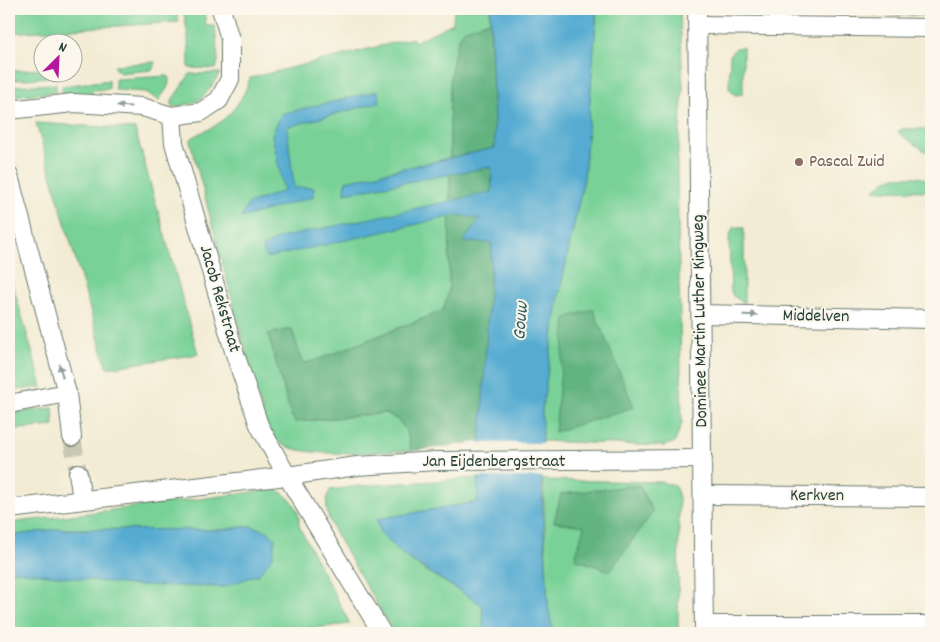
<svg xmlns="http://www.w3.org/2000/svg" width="940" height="642" viewBox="0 0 940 642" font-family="Dekko,sans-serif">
<rect width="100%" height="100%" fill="#fbf7ec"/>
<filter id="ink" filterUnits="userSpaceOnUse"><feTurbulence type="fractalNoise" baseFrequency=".02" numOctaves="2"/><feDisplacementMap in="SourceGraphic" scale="10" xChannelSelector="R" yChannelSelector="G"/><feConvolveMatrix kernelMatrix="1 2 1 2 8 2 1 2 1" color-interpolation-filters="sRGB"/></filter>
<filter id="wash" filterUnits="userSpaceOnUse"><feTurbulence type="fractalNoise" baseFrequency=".0096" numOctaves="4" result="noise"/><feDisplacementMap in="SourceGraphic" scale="20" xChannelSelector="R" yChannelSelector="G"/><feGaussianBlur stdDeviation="1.12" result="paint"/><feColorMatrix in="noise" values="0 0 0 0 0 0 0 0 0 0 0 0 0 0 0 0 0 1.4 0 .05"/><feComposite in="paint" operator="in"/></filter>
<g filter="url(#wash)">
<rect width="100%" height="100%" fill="#f3ebd3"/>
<g fill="#78d197" stroke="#4c8766">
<path d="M9,9H175L179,22L9,33Z"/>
<path d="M183,9H204L206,26H215L218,61L216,69L189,68L188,36Z"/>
<path d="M454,9H490V21L463,30C444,69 451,116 450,158L346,181L345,192L450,174L449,291L443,311L311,362L302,363L292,329L268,334L291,415L295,422L385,413C404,421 408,431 411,451C376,451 320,458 288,447C276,443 271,433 265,423L190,141C195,133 205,132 213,127C230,117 245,97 250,78L413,38L414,42L453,23Z"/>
<path d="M597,9H680L683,90L677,165L682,423L675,442L664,446L541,441L542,410L559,295L584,178Z"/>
<rect x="874" y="9" width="52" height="6"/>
<path d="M743,47V94L735,95L729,88L730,54L736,48Z"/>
<path d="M155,62V66L152,70L120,73L115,69V65Z"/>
<path d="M42,69V72L51,73L49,77L16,80L10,75V71Z"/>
<path d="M220,73C205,97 202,104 172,107V100L190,74Z"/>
<path d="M168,76C172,85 164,92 159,100L145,92L115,90V79Z"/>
<path d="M109,80V89L92,90V97H63L62,86Z"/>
<path d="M56,84V92L9,96V86Z"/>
<path d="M36,123L135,129L198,354L107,368Z"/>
<path d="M902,129H931V155L901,135L898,132Z"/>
<path d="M895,177C907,176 920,176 931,181V191L874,190L885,181Z"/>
<path d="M733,228H744V303L733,296L731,291L729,238Z"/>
<path d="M9,272L38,372L42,387L9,391Z"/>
<path d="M53,408L54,426L9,430V413Z"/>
<path d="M479,478L477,502L377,519C387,557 451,583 483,605L484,633H394L334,531C328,516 323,506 330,490L359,486Z"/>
<path d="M543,480L662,482L675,486L679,497L678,633H553L548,606Z"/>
<path d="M277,489C292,500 300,506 299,526L350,624L271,633H9V570L183,585L224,587L251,526L220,530L59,529L9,536V523Z"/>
</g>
<g fill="#62b380" stroke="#40785a">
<path d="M490,21L495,148L450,158C451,116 444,69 463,30Z"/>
<path d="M492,167V243L482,441L411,451C408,431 404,421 385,413L295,422L291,415L268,334L292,329L302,363L311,362L443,311L449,291L450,174Z"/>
<path d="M593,309L634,407L555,432L566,318Z"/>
<path d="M639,485L653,512L610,571L575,559L584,526L554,522L561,494Z"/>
</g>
<g fill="#54abd1" stroke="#3a7482">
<path d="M490,9H597L584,178L559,295L542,410V493L548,606L553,633H484L482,605L403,555L380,532L377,519L477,502L492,243L463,242L480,219L458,215L266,258L262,248L279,238L492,192L491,167L345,193L346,181L495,148Z"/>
<path d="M378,91L380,102L287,127L294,188L314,187L313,197L241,218L248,204L284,191L272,135L281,114Z"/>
<path d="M251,526L267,531L275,538L273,556L259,574L224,587L130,585L9,570V536L59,529L220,530Z"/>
</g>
<path fill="#f3ebd3" d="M479,443H544L545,477H476Z"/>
</g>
<g filter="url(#ink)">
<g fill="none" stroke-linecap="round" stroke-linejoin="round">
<path stroke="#c9c8b3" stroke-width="18" stroke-dasharray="18 9" stroke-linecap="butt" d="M72,437L78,473"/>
<g stroke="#697a6c" stroke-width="20">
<g id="street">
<path d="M697,9L704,633"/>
<path d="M699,25L931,28"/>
<path d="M9,110L73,103L142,107L172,116L201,112L219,100L230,79V39L221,9"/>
<path d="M172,116L174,143L234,351L259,425L287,476L382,633"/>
<path d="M9,176L67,393L72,437"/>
<path d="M701,314L931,319"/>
<path d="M9,404L67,393"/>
<path d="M78,473L82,499"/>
<path d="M703,495L931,497"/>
<path d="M9,509L287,476L357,466L437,461L703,459"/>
<path d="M704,625H931"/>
</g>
</g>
<use href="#street" stroke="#fff" stroke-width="18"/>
</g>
<defs><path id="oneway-solid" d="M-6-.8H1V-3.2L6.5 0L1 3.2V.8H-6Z" transform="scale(1.25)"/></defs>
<g fill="#8f9e9a">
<use href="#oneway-solid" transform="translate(124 106) rotate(-177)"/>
<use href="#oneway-solid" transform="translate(750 315) rotate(1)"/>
<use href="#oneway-solid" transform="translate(61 371) rotate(-105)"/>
</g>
</g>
<circle fill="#8d6e63" stroke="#fbf7ec" stroke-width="2" cx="799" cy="162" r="5"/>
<g text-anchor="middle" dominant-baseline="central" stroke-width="4" stroke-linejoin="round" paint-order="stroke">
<g font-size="18" fill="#785e54" stroke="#fbf7ec" text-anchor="start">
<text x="809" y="162">Pascal Zuid</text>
</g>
<g font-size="18" fill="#1f3d34" stroke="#fbf7ec">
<text transform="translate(219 299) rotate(74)">Jacob Rekstraat</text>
<text transform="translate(816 317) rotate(1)">Middelven</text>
<text transform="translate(701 321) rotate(-91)">Dominee Martin Luther Kingweg</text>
<text x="494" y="462">Jan Eijdenbergstraat</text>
<text x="817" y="496">Kerkven</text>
</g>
<g font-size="19" font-style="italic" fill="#2f5e63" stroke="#fbf7ec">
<text transform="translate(522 321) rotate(-86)">Gouw</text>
</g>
</g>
<rect width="940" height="642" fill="none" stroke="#fbf7ec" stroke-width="30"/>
<g transform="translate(58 58) rotate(24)"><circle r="24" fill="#fbf7ec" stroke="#a3ada2"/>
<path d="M0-4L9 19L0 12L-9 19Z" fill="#b5179e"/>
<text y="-8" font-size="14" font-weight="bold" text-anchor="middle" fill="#1f3d34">N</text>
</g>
</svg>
